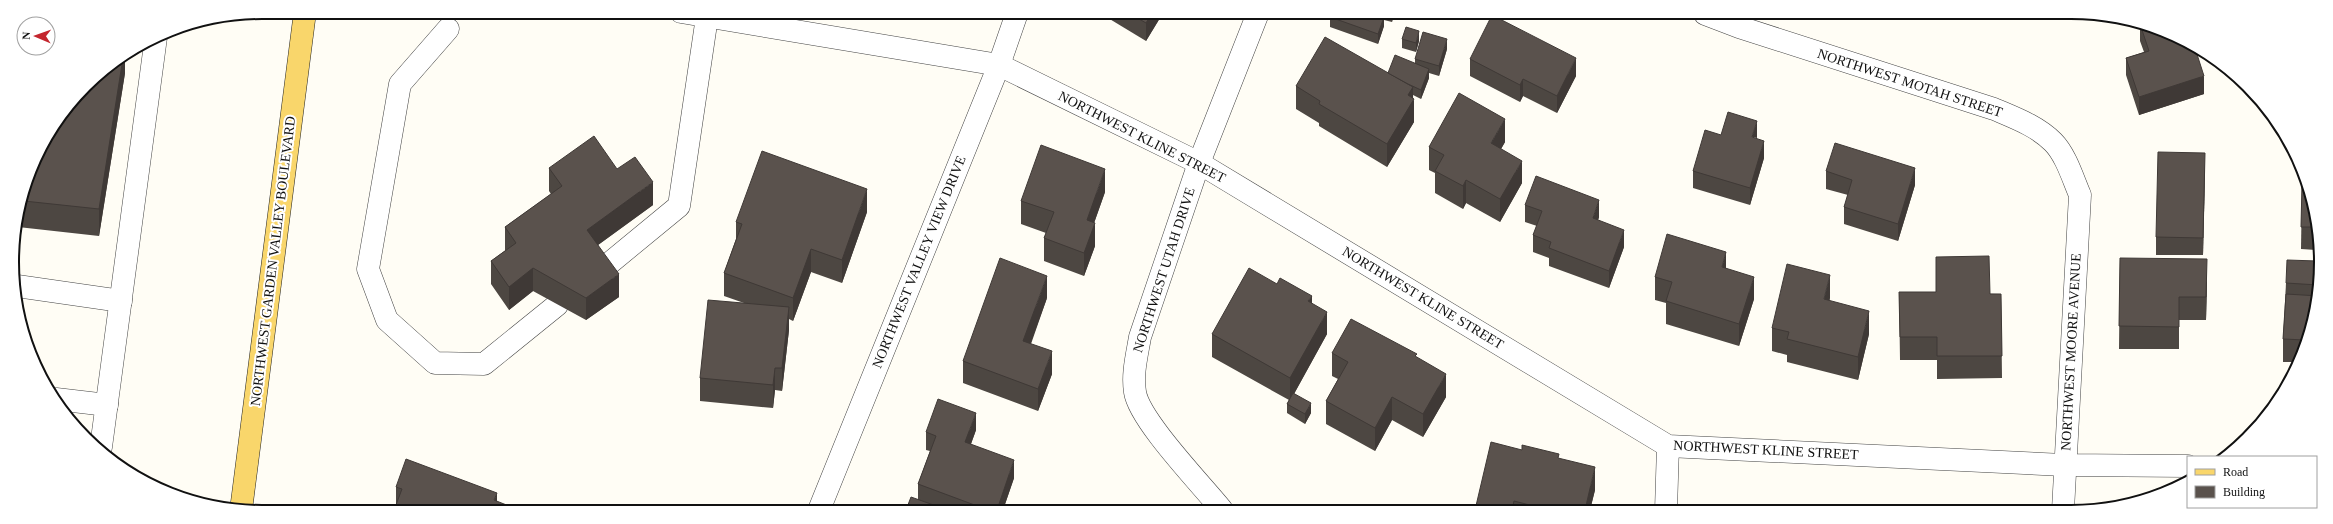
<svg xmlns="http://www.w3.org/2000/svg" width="2333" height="524" viewBox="0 0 2333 524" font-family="Georgia,serif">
<rect width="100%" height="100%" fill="#fffdf5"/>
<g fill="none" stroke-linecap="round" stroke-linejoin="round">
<g stroke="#444" stroke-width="23">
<g id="minor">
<path d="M681,12L999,65L1199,163L1668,446L2064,465L2188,466"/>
<path d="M1705,14L1739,27L1994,109C2015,118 2037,126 2053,142C2066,155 2073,179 2080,195L2063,510"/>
<path d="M448,29L400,84L368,269L387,320L435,363L484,364L557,305"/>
<path d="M600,271L679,206L707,17"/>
<path d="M17,286L121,301"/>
<path d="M56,399L107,405"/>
<path d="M101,447L156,37"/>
<path d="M819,510L999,65L1017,13"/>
<path d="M1222,510C1202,485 1139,420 1135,392C1132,374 1137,355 1140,337L1199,163L1258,13"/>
<path d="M1666,510L1668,446"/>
</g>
</g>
<g stroke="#222" stroke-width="23">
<path id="major" d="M241,510L305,12"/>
</g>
<use href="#minor" stroke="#fff" stroke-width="22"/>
<use href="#major" stroke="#f9d66b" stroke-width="22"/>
</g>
<g fill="#4d4742">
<path d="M1108,13H1163L1146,41L1108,18Z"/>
<path d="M1331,13H1394L1392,22L1384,20V26L1378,44L1330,27V17Z"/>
<path d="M2140,27L2194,45L2204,94L2139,115L2126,75V58L2144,52L2140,41Z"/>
<path d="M1402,39L1419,41L1416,52L1402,48Z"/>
<path d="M1447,49L1439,76L1429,73V78L1421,99L1413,95L1414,122L1387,167L1319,126V123L1296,109V86L1388,73L1415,63V59Z"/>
<path d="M125,57V73L99,236L18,227L38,151Z"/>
<path d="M1470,59L1576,76L1557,113L1523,96L1520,102L1470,76Z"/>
<path d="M1721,135L1757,139L1764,158L1750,205L1693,188V171Z"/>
<path d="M1505,142L1501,149L1522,183L1500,222L1466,203L1463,209L1435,193V173L1429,170V147Z"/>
<path d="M549,168L617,169L653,205L598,245L619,297L586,320L533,291L509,310L491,284V261L506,250H505V227L551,194L549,191Z"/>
<path d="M2205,170L2203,255H2156V237Z"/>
<path d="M1826,171L1915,185L1898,241L1844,224V207L1848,195L1826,189Z"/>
<path d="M2302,184L2313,198L2316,250L2301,249Z"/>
<path d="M1105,192L1094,223L1095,246L1084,276L1044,261V238L1046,233L1021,224V201Z"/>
<path d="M1525,205L1599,217L1598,220L1624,247L1609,288L1549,266V258L1533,252V235L1537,226L1525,222Z"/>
<path d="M867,212L842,283L811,272L793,321L789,319V330L782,391L775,390L773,408L700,401V378L744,303L724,296V273L736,239V222Z"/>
<path d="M2120,258L2207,282L2206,320H2179V349H2119Z"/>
<path d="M2317,261L2319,295L2298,362H2283V339L2286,283Z"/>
<path d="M1726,268L1754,299L1739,346L1666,324V303L1655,300V277Z"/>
<path d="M1899,292L2001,294L2002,378L1937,379V360H1900Z"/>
<path d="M1047,298L1031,344L1052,374L1038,411L963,383V361Z"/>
<path d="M1830,298L1829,301L1869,334L1858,380L1787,362V355L1772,351V328Z"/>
<path d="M1312,303L1327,334L1294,394L1311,413L1305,424L1287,413V404L1289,400L1212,357V334Z"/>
<path d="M1332,353L1417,357L1446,397L1423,437L1392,420L1375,451L1326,424V401L1338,379L1332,376Z"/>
<path d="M976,430L971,444L1014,478L1003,510H906L918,499V484L930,451L926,450V432Z"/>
<path d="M1559,459L1595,490L1590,510H1475Z"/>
<path d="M396,487L497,501L396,504Z"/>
</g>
<g fill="#3f3936">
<path d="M1152,13H1163L1146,41V23Z"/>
<path d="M1392,13H1394L1392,22Z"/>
<path d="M1384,17V26L1378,44V34Z"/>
<path d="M1419,31V41L1416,52V43Z"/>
<path d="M1447,39V49L1439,76V66Z"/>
<path d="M125,57V73L99,236V209L123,58Z"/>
<path d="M1576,58V76L1557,113V96Z"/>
<path d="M1429,69V78L1421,99V90Z"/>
<path d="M2204,76V94L2139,115V97Z"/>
<path d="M1523,79V96L1520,102V85Z"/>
<path d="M1413,87V101L1414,99V122L1387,167V144L1408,95Z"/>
<path d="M1505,119V142L1491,166V143Z"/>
<path d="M1757,121V138L1752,137Z"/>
<path d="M1764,141V158L1750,205V188Z"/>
<path d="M2205,153V170L2203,255V238Z"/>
<path d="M1522,161V183L1500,222V199Z"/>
<path d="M1915,168V185L1898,241V224Z"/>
<path d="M1105,169V192L1087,243V220Z"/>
<path d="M1466,180V203L1463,209V186Z"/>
<path d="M653,182V205L587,253V230Z"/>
<path d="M867,189V212L842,283V260Z"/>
<path d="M1599,200V217L1593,235V218Z"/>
<path d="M1095,223V246L1084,276V253Z"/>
<path d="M1624,230V247L1609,288V271Z"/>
<path d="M811,249V272L793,321V298Z"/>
<path d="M1726,252V275L1722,267Z"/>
<path d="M2207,259V282L2206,320V297Z"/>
<path d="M533,268V291L509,310V287Z"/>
<path d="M619,274V297L586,320V298Z"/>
<path d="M1830,275V298L1824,322V299Z"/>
<path d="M1047,276V298L1023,364V341Z"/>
<path d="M1754,277V299L1739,346V324Z"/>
<path d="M1312,296V319L1308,301Z"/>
<path d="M789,307V330L782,391V368Z"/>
<path d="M1869,311V334L1858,380V357Z"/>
<path d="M1327,312V334L1290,401V378Z"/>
<path d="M1052,351V374L1038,411V389Z"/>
<path d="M775,368V390L773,408V385Z"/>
<path d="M1446,374V397L1423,437V414Z"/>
<path d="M1392,397V420L1375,451V428Z"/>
<path d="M1311,403V413L1305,424V414Z"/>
<path d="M976,413V430L965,460V442Z"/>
<path d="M1014,460V478L1003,510H997Z"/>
<path d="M1595,467V490L1590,510H1585Z"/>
<path d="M497,493V510L494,500Z"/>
<path d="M1514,501V510H1512Z"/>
</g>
<g fill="#5a524d" stroke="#3f3936">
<path d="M1129,13H1152L1146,23Z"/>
<path d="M1331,13H1375L1384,17L1378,34L1330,17Z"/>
<path d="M1492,15L1576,58L1557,96L1523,79L1520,85L1470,59Z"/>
<path d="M1406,27L1419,31L1416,43L1402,39Z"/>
<path d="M2141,27L2194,45L2204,76L2139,97L2126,58L2149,51Z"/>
<path d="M1423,32L1447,39L1439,66L1415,59Z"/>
<path d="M1325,37L1413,87L1408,95L1414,99L1387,144L1319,104L1320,101L1296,86Z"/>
<path d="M1395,55L1429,69L1421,90L1408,84L1388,73Z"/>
<path d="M123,58L99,209L24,201L38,151L97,74Z"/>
<path d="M1459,93L1505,119L1491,143L1522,161L1500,199L1466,180L1463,186L1435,171L1444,155L1429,147Z"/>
<path d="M1728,112L1757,121L1752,137L1764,141L1750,188L1693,171L1705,130L1721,135Z"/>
<path d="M594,136L617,169L635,157L653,182L587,230L619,274L586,298L533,268L509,287L491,261L516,243L505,227L562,186L549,168Z"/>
<path d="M1835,143L1915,168L1898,224L1844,207L1852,180L1826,171Z"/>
<path d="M1041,145L1105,169L1087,220L1095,223L1084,253L1044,238L1054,212L1021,201Z"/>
<path d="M762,151L867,189L842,260L811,249L793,298L724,273L742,224L736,222Z"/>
<path d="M2158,152L2205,153L2203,238L2156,237Z"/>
<path d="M1536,176L1599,200L1593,218L1624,230L1609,271L1549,248L1551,242L1533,235L1542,211L1525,205Z"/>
<path d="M2302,184H2306L2313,198L2314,227H2301Z"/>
<path d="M1667,234L1726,252L1722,267L1754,277L1739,324L1666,301L1672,282L1655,277Z"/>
<path d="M1989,256L1990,294H2001L2002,356H1937V337H1900L1899,292H1936V257Z"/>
<path d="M1000,258L1047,276L1023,341L1052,351L1038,389L963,361Z"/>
<path d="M2120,258L2207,259L2206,297H2179V327L2119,326Z"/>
<path d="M2287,260L2317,261L2318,285L2286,283Z"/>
<path d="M1787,264L1830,275L1824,299L1869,311L1858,357L1787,339L1789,332L1772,328Z"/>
<path d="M1249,268L1277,284L1280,278L1312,296L1308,301L1327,312L1290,378L1212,334Z"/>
<path d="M2286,294L2319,296L2305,340L2283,339Z"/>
<path d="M708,300L789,307L782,368H775L773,385L700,378Z"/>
<path d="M1351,319L1417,354L1415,356L1446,374L1423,414L1392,397L1375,428L1326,401L1348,362L1332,353Z"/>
<path d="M1293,393L1311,403L1305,414L1287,404Z"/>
<path d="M938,399L976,413L965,442L1014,460L997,510H988L918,484L936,436L926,432Z"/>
<path d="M1491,442L1522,450V445L1559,454L1558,458L1595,467L1585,510H1549L1514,501L1512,510H1475Z"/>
<path d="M406,459L497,493L494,500L519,510H394L402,489L396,487Z"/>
<path d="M911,497L945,509V510H906Z"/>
</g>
<g text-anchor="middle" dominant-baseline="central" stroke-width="4" stroke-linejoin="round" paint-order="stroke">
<g font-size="14" fill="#111" stroke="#fff">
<text transform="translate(1910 83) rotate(18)">NORTHWEST MOTAH STREET</text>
<text transform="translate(1142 137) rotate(27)">NORTHWEST KLINE STREET</text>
<text transform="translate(273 261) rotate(-83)">NORTHWEST GARDEN VALLEY BOULEVARD</text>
<text transform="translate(919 262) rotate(-68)">NORTHWEST VALLEY VIEW DRIVE</text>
<text transform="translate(1164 270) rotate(-72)">NORTHWEST UTAH DRIVE</text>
<text transform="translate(1423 298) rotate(31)">NORTHWEST KLINE STREET</text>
<text transform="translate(2071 352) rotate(-87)">NORTHWEST MOORE AVENUE</text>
<text transform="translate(1766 450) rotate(3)">NORTHWEST KLINE STREET</text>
</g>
</g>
<path d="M0 0H2333V524H0ZM262 19H2071A243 243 0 0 1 2314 262V262A243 243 0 0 1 2071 505H262A243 243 0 0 1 19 262V262A243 243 0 0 1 262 19Z" fill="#fff" fill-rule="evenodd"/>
<path fill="none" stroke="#111" stroke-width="2" d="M262 19H2071A243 243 0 0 1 2314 262V262A243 243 0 0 1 2071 505H262A243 243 0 0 1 19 262V262A243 243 0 0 1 262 19Z"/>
<rect x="2187" y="456" width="130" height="52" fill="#ffffff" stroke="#a0a0a0"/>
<rect x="2195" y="469" width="20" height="6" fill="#f9d66b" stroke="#a0a0a0"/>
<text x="2223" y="476" font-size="12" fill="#111111">Road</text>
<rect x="2195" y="486" width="20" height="12" fill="#5a524d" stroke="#a0a0a0"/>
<text x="2223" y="496" font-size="12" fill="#111111">Building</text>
<g transform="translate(36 36) rotate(272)"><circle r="19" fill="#ffffff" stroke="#a0a0a0"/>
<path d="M0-3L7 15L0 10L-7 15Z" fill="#c4262e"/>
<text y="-6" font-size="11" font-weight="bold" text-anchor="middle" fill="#111111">N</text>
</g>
</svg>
